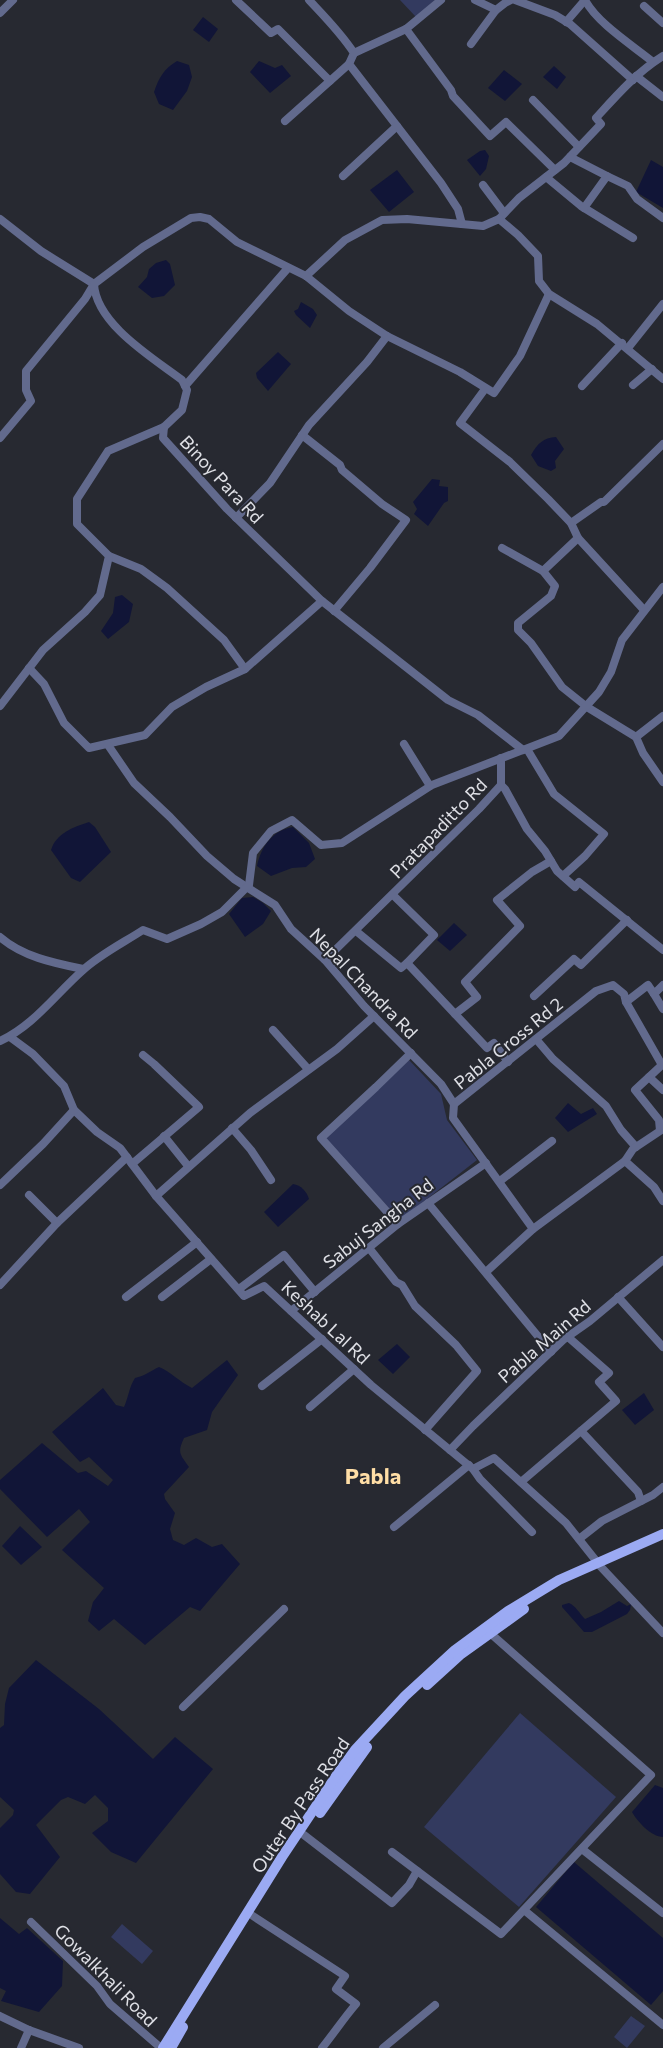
<svg xmlns="http://www.w3.org/2000/svg" width="663" height="2048" viewBox="0 0 663 2048" font-family="Commissioner,sans-serif">
<rect width="100%" height="100%" fill="#272931"/>
<g fill="#333a5f">
<path d="M400,0H435L416,17Z"/>
<path d="M409,1060L441,1094L447,1120L477,1160L400,1220L325,1138Z"/>
<path d="M520,1713L616,1797L519,1907L424,1827Z"/>
<path d="M122,1924L153,1951L142,1964L111,1937Z"/>
<path d="M631,2016L645,2026L627,2048L614,2037Z"/>
</g>
<g fill="#111537">
<path d="M203,17L218,29L209,42L193,30Z"/>
<path d="M177,61L189,65L192,77L187,91L173,110L159,104L154,92C159,77 164,69 177,61Z"/>
<path d="M259,61L275,68L282,65L291,76L270,93L250,72Z"/>
<path d="M554,66L566,77L557,89L543,77Z"/>
<path d="M504,70L522,84L505,101L488,88Z"/>
<path d="M485,150L489,156L486,169L480,176L467,160L480,151Z"/>
<path d="M651,160L663,167V208L636,192Z"/>
<path d="M397,170L414,192L389,212L370,190Z"/>
<path d="M166,260L170,264L175,285L164,296L152,298L138,287L147,277L149,269L156,263Z"/>
<path d="M301,302L313,309L317,315L310,328L296,315L294,311L298,309Z"/>
<path d="M278,352L291,364L268,391L257,378L256,373Z"/>
<path d="M556,437L564,449L555,461L556,468L551,471L538,466L531,455C538,443 543,438 556,437Z"/>
<path d="M432,479L440,480L439,486L448,487V501L444,503L428,526L414,514L417,509L413,502Z"/>
<path d="M122,595L133,604L129,622L108,639L101,631L113,613L115,597Z"/>
<path d="M89,822L95,827L111,852L80,882L71,878L51,850C56,833 74,827 89,822Z"/>
<path d="M293,827L309,843L315,859L306,867L292,868L271,876L257,866C261,846 273,830 293,827Z"/>
<path d="M253,897L263,903L271,911L263,924L245,937L229,914L242,898Z"/>
<path d="M454,923L467,935L450,951L437,940Z"/>
<path d="M568,1103L581,1114L593,1108L597,1114L568,1132L555,1118Z"/>
<path d="M293,1184C301,1185 307,1192 309,1199L278,1227L264,1212Z"/>
<path d="M397,1344L410,1357L393,1374L378,1360Z"/>
<path d="M227,1360L238,1375L212,1412L207,1430L184,1438C177,1453 180,1454 189,1467L164,1494L165,1499L175,1513L170,1529L173,1540L184,1545L196,1538L212,1547L222,1544L240,1564L200,1611L190,1607L145,1645L114,1619L99,1631L88,1621L93,1602L104,1588L62,1550L90,1522L79,1509L47,1537L0,1489V1480L42,1443L78,1473L86,1471L108,1486L113,1480L89,1457L80,1462L52,1432L103,1388L116,1405L124,1407C129,1396 129,1387 135,1378C145,1376 150,1371 159,1367C171,1372 180,1382 192,1388Z"/>
<path d="M644,1393L654,1410L635,1425L622,1410Z"/>
<path d="M20,1526L42,1547L21,1565L2,1546Z"/>
<path d="M619,1601L627,1606L631,1604L630,1610L627,1614L592,1632H584L562,1607V1605L569,1603C576,1606 579,1613 585,1619L601,1612Z"/>
<path d="M36,1660L99,1709L153,1759L175,1737L213,1769L136,1863L111,1852L92,1833L108,1821V1808L95,1795L85,1804L68,1797L61,1800L36,1825L60,1857L30,1894L16,1892L0,1874V1828L13,1815L14,1810L0,1797V1728L4,1725L5,1704L9,1688Z"/>
<path d="M655,1785L663,1788V1837C651,1837 637,1821 632,1812Z"/>
<path d="M574,1862L663,1938V1991L651,2005L536,1907Z"/>
<path d="M0,1918L19,1934L27,1928L63,1961L62,1986L39,2012L1,2001L6,1991L0,1988Z"/>
</g>
<g fill="none" stroke-linecap="round" stroke-linejoin="round">
<g stroke="#626a8d" stroke-width="8">
<path d="M236,0L271,33L278,29L330,81"/>
<path d="M309,0C325,17 341,33 354,53L349,64L441,183L458,209L462,224"/>
<path d="M475,0L496,10L505,3L511,0"/>
<path d="M515,0L555,15L570,24L633,80"/>
<path d="M585,0C597,23 632,45 653,62"/>
<path d="M644,6L663,23"/>
<path d="M0,13L13,0"/>
<path d="M566,22L585,0"/>
<path d="M406,29L451,90L453,96L490,136L506,122L555,170"/>
<path d="M471,44L496,10"/>
<path d="M354,53L406,29L441,0"/>
<path d="M663,56C637,72 616,96 596,118L601,124L564,163L519,198L499,219L518,235L538,256L539,281L549,294L597,324L663,379"/>
<path d="M636,76L663,97"/>
<path d="M533,100L579,147"/>
<path d="M285,121L349,64"/>
<path d="M570,157L607,176"/>
<path d="M343,176L397,126"/>
<path d="M546,177L581,206L633,238"/>
<path d="M483,185L504,213"/>
<path d="M584,208L607,176L628,186L637,199L663,218"/>
<path d="M0,219L41,251L94,284L85,299L26,371V390L31,401L0,438"/>
<path d="M306,276L345,240L382,220L407,219L483,226L499,219"/>
<path d="M628,348L663,304"/>
<path d="M633,385L652,369"/>
<path d="M185,386L288,268"/>
<path d="M582,386L622,343"/>
<path d="M485,389L460,423L510,462L548,499L571,523L578,538L543,571L502,548"/>
<path d="M302,435L340,465L342,470L382,504L406,520L370,568L334,611"/>
<path d="M236,518L270,483L309,425L367,362L387,336"/>
<path d="M571,523L601,502H604L663,444"/>
<path d="M578,538L644,610"/>
<path d="M109,556L141,569L167,588L224,640L245,669"/>
<path d="M543,571L555,586L551,596L518,623V630L531,643L562,687L587,707L636,737L643,753L663,782"/>
<path d="M29,668L44,684L64,723L89,748L145,735L172,707L206,687L245,669L322,601"/>
<path d="M0,706L43,650L85,612L100,595L109,556L77,524V499L108,451L164,427"/>
<path d="M636,737L663,716"/>
<path d="M404,744L430,786"/>
<path d="M108,745L134,783L170,817L207,856L234,879L275,905L291,929L325,960L364,1006L441,1084L454,1104"/>
<path d="M527,749L554,794L604,834L585,856L563,876"/>
<path d="M523,750L478,715L448,700L322,601L227,509L163,438L164,427L182,410L187,390L182,380C153,358 96,324 94,284L143,247L191,218L200,217L209,219L237,242L306,276L349,311L387,336L460,372L494,393L520,356L549,294"/>
<path d="M501,785L505,789L527,829L545,851L557,871L575,887L579,882L663,950"/>
<path d="M393,895L434,935L407,963"/>
<path d="M356,931L401,968L407,963L487,1048L494,1043L508,1062"/>
<path d="M0,937C23,957 54,963 83,969"/>
<path d="M325,960L479,809L501,785V758"/>
<path d="M663,985L654,994L648,985L626,1002L624,994L613,985L596,991L454,1104L453,1118L533,1229L625,1161L654,1187L663,1201"/>
<path d="M654,994L663,1009"/>
<path d="M534,996L574,959L581,965L627,920"/>
<path d="M455,1014L477,997L465,982L520,926L497,900L532,872L551,861"/>
<path d="M273,1030L308,1069"/>
<path d="M10,1037L33,1054L64,1086L74,1110L97,1132L120,1148L156,1196L244,1296L264,1286L371,1385L473,1469L494,1458L566,1523L601,1567L663,1633"/>
<path d="M536,1039L553,1059L606,1106L621,1130L636,1147"/>
<path d="M0,1041C33,1026 55,995 82,971C99,955 123,943 143,930L167,939L201,924L222,912L249,885L253,853L271,831L292,820L321,845L342,843L432,785L559,736L599,692L611,672L622,640L663,587"/>
<path d="M649,1077L663,1090"/>
<path d="M232,1128L251,1150L271,1180"/>
<path d="M164,1136L188,1166"/>
<path d="M625,1161L633,1149L660,1131L659,1120L635,1090L662,1065L626,1002"/>
<path d="M132,1164L199,1107L154,1064L143,1055"/>
<path d="M500,1181L552,1141"/>
<path d="M0,1185L43,1144L74,1110"/>
<path d="M29,1195L57,1223L127,1157"/>
<path d="M156,1196L250,1113L337,1049L374,1016"/>
<path d="M428,1203L551,1352"/>
<path d="M398,1224L321,1138L376,1087L411,1053"/>
<path d="M369,1248L396,1282L402,1285L415,1306L456,1345L477,1371L425,1430"/>
<path d="M486,1272L533,1229"/>
<path d="M0,1285L57,1223"/>
<path d="M239,1289L284,1255L315,1292"/>
<path d="M126,1297L197,1242"/>
<path d="M162,1297L211,1259"/>
<path d="M618,1297L663,1347"/>
<path d="M291,1311L398,1224L486,1163"/>
<path d="M262,1386L322,1339"/>
<path d="M310,1407L354,1369"/>
<path d="M581,1431L638,1492L641,1501"/>
<path d="M450,1450L473,1426L563,1340L590,1321L663,1260"/>
<path d="M473,1469L480,1479L532,1532"/>
<path d="M521,1482L616,1401L599,1382L609,1373L568,1337"/>
<path d="M394,1527L469,1465"/>
<path d="M579,1539L602,1521L653,1495L663,1487"/>
<path d="M183,1707L284,1609"/>
<path d="M304,1835L392,1903L409,1885L417,1871"/>
<path d="M582,1849L663,1913"/>
<path d="M392,1852L501,1934L651,1775L490,1633"/>
<path d="M524,1910L663,2025"/>
<path d="M253,1916L345,1976L336,1989L356,2004C344,2018 334,2033 322,2048"/>
<path d="M31,1922L97,1986L110,2004L161,2048"/>
<path d="M0,2016L29,2030L79,2048"/>
<path d="M21,2048L29,2030"/>
<path d="M383,2048L435,2005"/>
</g>
<g stroke="#9baaf3" stroke-width="10">
<path d="M427,1685L460,1655L524,1609"/>
<path d="M320,1813L367,1747"/>
<path d="M163,2048L282,1857L336,1776L355,1750L405,1696L455,1650L508,1611L559,1580L663,1534"/>
<path d="M171,2048L183,2027"/>
</g>
</g>
<g text-anchor="middle" dominant-baseline="central" stroke-width="4" stroke-linejoin="round" paint-order="stroke">
<g font-size="18" fill="#dfe0e6" stroke="#272931">
<text transform="translate(222 479) rotate(47)">Binoy Para Rd</text>
<text transform="translate(438 828) rotate(-46)">Pratapaditto Rd</text>
<text transform="translate(364 983) rotate(46)">Nepal Chandra Rd</text>
<text transform="translate(508 1043) rotate(-39)">Pabla Cross Rd 2</text>
<text transform="translate(378 1223) rotate(-38)">Sabuj Sangha Rd</text>
<text transform="translate(326 1322) rotate(43)">Keshab Lal Rd</text>
<text transform="translate(544 1341) rotate(-41)">Pabla Main Rd</text>
<text transform="translate(300 1805) rotate(-56)">Outer By Pass Road</text>
<text transform="translate(106 1975) rotate(45)">Gowalkhali Road</text>
</g>
<g font-size="22" font-weight="bold" fill="#ffdea6" stroke="#272931">
<text x="373" y="1475">Pabla</text>
</g>
</g>
</svg>
